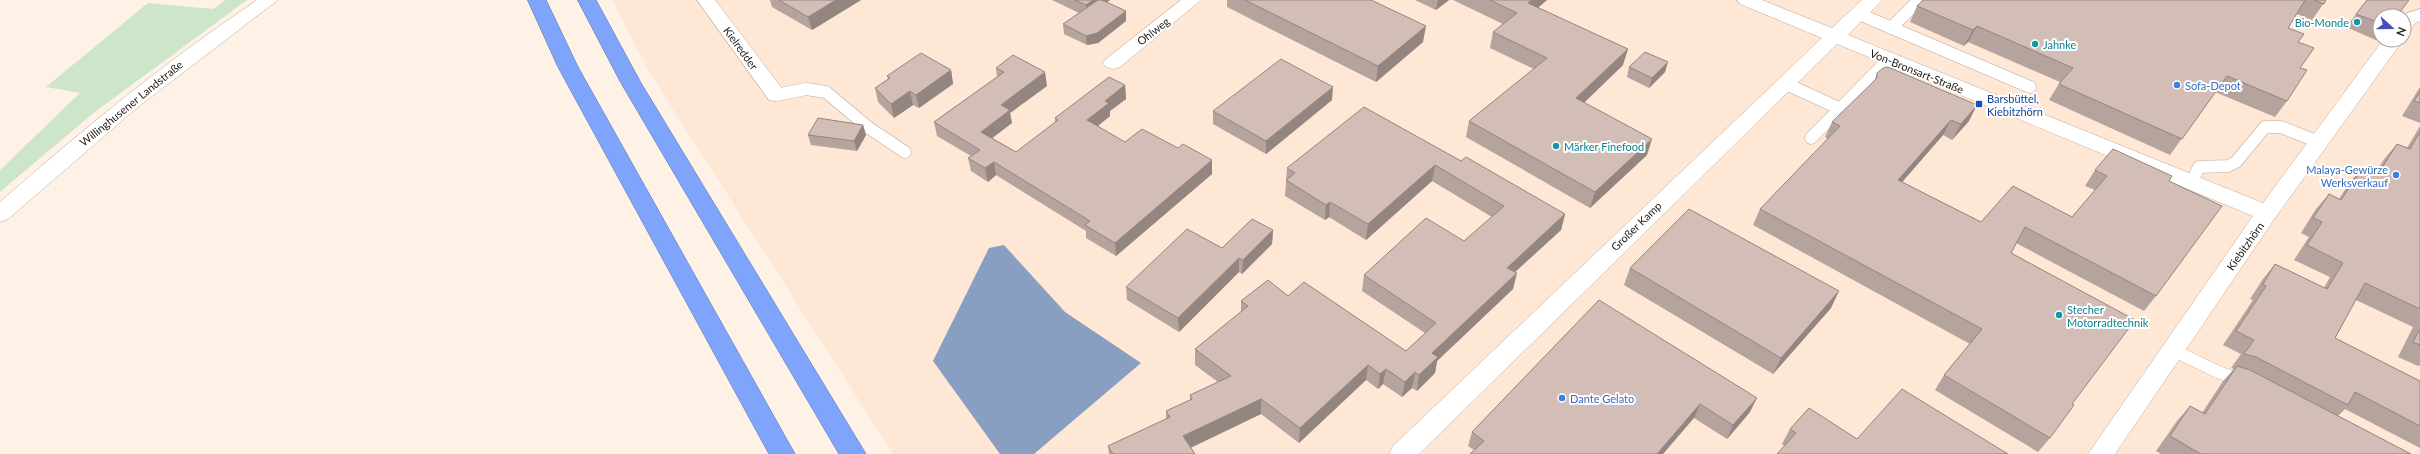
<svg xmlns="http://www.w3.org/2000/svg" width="2420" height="454" viewBox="0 0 2420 454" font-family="Lato,sans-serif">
<rect width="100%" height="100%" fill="#fef1e6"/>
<path fill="#fee7d4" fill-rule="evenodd" d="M612,0H2420V454H893L651,75ZM2380,16H2404V40H2380Z"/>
<path fill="#cde5c9" d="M225,0H247L92,114L0,192V170L80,93L46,87L148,3L213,9Z"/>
<path fill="#899fc2" d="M1004,245L1065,312L1141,363L1034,454H1000L933,361L989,248Z"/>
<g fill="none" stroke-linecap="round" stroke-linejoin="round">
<g stroke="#bcaca0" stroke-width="13">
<g id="service">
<path d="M1859,14L2030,87"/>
<path d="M1891,28L1919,0"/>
<path d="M1786,84L1841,109"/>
<path d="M776,95L806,89L826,92L869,128L905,152"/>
<path d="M1811,138L1889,59"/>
<path d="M2191,183L2199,167L2228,166L2236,162L2265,127H2281L2319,142"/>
<path d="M2173,350L2218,372L2243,381"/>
</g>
</g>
<g stroke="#bcaca0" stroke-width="1">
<g id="minor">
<path d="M697,0H715L783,90L786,95L783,100L776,101L769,100Z"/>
<path d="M1181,0H1201L1120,67L1113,69L1106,67L1103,63L1106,59Z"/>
<path d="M1737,0H1762L1832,28L1862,0H1882L1848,35L2263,203L2383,40H2403L2275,218L2115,454H2088L2253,216L1837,44L1419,454H1389L1393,446L1822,38L1740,4Z"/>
<path d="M2420,9V21L2415,23L2411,29L2404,31V16L2401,15Z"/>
</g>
</g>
<g stroke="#bcaca0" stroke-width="1">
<path id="secondary" d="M257,0H278L138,107L8,219L0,222V202C82,130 166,61 257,0Z"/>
</g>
<g stroke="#5d74aa" stroke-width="1">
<g id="motorway">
<path d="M528,0H546L578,67L795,454H769L558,67Z"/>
<path d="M578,0H596L641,83L866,454H839L621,83Z"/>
</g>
</g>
<use href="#service" stroke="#fff" stroke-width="12"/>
<use href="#minor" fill="#fff" fill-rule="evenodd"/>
<use href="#secondary" fill="#fff" fill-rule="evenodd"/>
<use href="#motorway" fill="#7ea4fb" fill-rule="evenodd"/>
</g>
<g fill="#b5a39d">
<path d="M770,0H861L812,30L772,7Z"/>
<path d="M1052,0H1110L1107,2L1126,11V21L1098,43L1087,45L1064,34L1063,24L1079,13Z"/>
<path d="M1227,0H1371L1423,42L1376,82L1227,7Z"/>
<path d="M1415,0H1449L1436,10Z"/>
<path d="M1453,0H1547L1538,7L1623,65L1584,103L1647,155L1590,208L1466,137L1469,121L1534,69L1490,48L1493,32L1503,24Z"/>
<path d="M1923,0H2326L2312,20L2297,14L2288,28L2298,42L2300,68L2287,101L2275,117L2215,92L2170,155L2049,100L2060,82L1968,42L1964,46L1910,22L1917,6Z"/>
<path d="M2367,0L2380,16V38L2378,41L2346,27Z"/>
<path d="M1629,67L1665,72L1649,88L1627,77Z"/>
<path d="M996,68L1047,86L1010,113L1012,123L992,138L1016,152L1055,123V118L1125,85L1126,99L1110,111V116L1097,126L1125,142L1178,148L1212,160V174L1116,256L1086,238V231L996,175L988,182L971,171L968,158L971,156L937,136L934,122L997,77Z"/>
<path d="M951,70L953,84L919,108L913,105L894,118L878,102L875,88L888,79L887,76Z"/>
<path d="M1877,73L1969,121L1952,140L1943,135L1902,182L1981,222L2072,217L2095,190L2085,186L2095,170L2169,181L2156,296L2144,311L2016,243L2011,253L2072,404L2050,438L2038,452L1935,390L1944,375L1970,344L1753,225L1760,209L1828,139L1825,137L1832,122L1874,82Z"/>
<path d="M2420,87V123L2402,116Z"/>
<path d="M1332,100L1266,154L1213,124V111Z"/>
<path d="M863,125L866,135L857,151L811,145L808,135Z"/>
<path d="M2420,126V365L2418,366L2398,357L2413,327L2356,300L2335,338L2420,381V448L2345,409L2338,416L2411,454H2161L2156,451L2177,421L2190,406L2202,413L2223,381L2234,369L2231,368L2241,354L2223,345L2253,300L2250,299L2263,279L2275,264L2324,288L2330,277L2294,260L2309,237L2301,233L2316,209L2329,194L2339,199L2350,182L2363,167L2375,173L2385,158L2397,144L2407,148Z"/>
<path d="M1461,161L1565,214L1561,230L1515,272L1513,289L1437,361L1435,373L1417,391L1412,388L1402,397L1383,384L1378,389L1366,380L1299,443L1261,414L1191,448L1195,454H1109L1108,446L1166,419V411L1190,400V395L1218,382L1195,365V349L1241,312V301L1288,296L1406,351L1425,333L1362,291L1364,275L1464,241L1492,217L1432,181L1366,240L1329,217L1325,220L1285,196L1287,168Z"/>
<path d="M1273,230L1272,244L1242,274L1239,272L1179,332L1127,300L1126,287L1222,248Z"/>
<path d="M1630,268L1831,308L1773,374L1624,285Z"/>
<path d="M1599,300L1750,412L1727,439L1694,418L1474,450L1468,446L1472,432Z"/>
<path d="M1790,429L1857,439L1784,446L1782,444Z"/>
</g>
<g fill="#938580">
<path d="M836,0H861L812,30L808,17Z"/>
<path d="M1093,0H1110L1087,17L1086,5Z"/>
<path d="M1438,0H1449L1436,10Z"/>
<path d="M1532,0H1547L1525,19L1528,3Z"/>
<path d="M1126,11V21L1098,43L1087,45L1086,36Z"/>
<path d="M1426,26L1423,42L1376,82L1378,66Z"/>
<path d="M1977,26L1968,42L1964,46L1973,30Z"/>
<path d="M1628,49L1623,65L1572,114L1576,98Z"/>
<path d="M1668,62L1665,72L1649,88L1652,78Z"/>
<path d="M951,70L953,84L919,108L916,95Z"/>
<path d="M1045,72L1047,86L1010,113L1012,123L983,145L981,132L1001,105Z"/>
<path d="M1125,85L1126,99L1110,111V116L1088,134L1087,120L1105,101Z"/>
<path d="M1333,87L1332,100L1266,154V141Z"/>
<path d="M910,91L913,105L894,118L891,104Z"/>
<path d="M1977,105L1969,121L1952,140L1961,124Z"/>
<path d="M1951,120L1943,135L1890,196L1898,180Z"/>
<path d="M863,125L866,135L857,151L854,141Z"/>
<path d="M1652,139L1647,155L1590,208L1595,192Z"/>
<path d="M1212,160V174L1116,256L1115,243Z"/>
<path d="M994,162L996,175L988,182L985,168Z"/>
<path d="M1435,165L1432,181L1366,240L1368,224Z"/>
<path d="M1330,202L1329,217L1325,220L1326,205Z"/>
<path d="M1565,214L1561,230L1503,283L1507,268Z"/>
<path d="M1273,230L1272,244L1242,274L1243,260Z"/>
<path d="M1239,258V272L1179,332L1178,318Z"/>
<path d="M1517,273L1513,289L1437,361L1435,373L1417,391L1419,375L1432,353Z"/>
<path d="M1839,291L1831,308L1773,374L1781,358Z"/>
<path d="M1368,365L1366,380L1299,443L1300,428Z"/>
<path d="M1386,369L1383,384L1378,389L1380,374Z"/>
<path d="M1415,372L1412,388L1402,397L1405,382Z"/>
<path d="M1757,398L1750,412L1727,439L1733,425Z"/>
<path d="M1261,399V414L1183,451V436Z"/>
<path d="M1700,404L1694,418L1663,454H1657Z"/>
</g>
<g fill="#d2beb7" stroke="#938580">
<path d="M779,0H836L808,17Z"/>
<path d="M1075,0H1093L1086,5Z"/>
<path d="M1098,0H1102L1126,11L1097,33L1086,36L1063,24Z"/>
<path d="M1245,0H1371L1426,26L1378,66Z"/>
<path d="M1490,0H1532L1528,3L1628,49L1576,98L1652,139L1595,192L1469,121L1547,58L1493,32L1517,13Z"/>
<path d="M1923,0H2305L2288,28L2304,34L2298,42L2314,48L2300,68L2307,70L2287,101L2227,76L2182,139L2059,84L2073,68L1977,26L1973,30L1917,6Z"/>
<path d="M2314,0H2326L2324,4Z"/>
<path d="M2367,0H2409L2397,16H2380V23L2356,14Z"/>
<path d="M1645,52L1668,62L1652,78L1629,67Z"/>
<path d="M921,53L951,70L916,95L910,91L891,104L875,88L890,78L887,76Z"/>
<path d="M1013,55L1045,72L1001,105L1010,110L981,132L1016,152L1058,120L1055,118L1109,77L1125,85L1105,101L1109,103L1087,120L1125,142L1142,129L1178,148L1183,144L1212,160L1115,243L1085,225L1090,221L994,162L985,168L968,158L980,150L934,122L1004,72L996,68Z"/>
<path d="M1281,59L1333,87L1266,141L1213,111Z"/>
<path d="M1888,67L1977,105L1961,124L1951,120L1898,180L1981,222L2013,186L2072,217L2107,176L2095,170L2113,149L2172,176L2169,181L2222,206L2156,296L2025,227L2011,253L2135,320L2072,404L2074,405L2050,438L1944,375L1982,329L1760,209L1840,126L1832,122L1877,78V73L1883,68Z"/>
<path d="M2420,92V103L2414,101Z"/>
<path d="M1364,107L1461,161L1466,157L1565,214L1507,268L1517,273L1432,353L1438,357L1419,375L1415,372L1405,382L1386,369L1380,374L1368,365L1300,428L1261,399L1183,436L1195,454H1113L1108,446L1170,417L1166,411L1192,399L1190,395L1231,376L1195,349L1248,306L1241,301L1268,280L1288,296L1304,282L1406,351L1436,323L1364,275L1426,218L1464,241L1504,206L1435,165L1368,224L1330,202L1326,205L1286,180L1295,173L1287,168Z"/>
<path d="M818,118L863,125L854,141L808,135Z"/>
<path d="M2420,132V309L2365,283L2335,338L2420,381V426L2355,392L2348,405L2256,357L2244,354L2254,340L2236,331L2266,286L2263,284L2275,264L2327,289L2343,263L2307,245L2322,222L2313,218L2329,194L2341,200L2363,167L2378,174L2397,144L2410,149Z"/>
<path d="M1689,209L1839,291L1781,358L1630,268Z"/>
<path d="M1252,219L1273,230L1243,260L1239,258L1178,318L1126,287L1187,229L1222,248Z"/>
<path d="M1599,300L1757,398L1733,425L1700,404L1657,454H1470L1484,441L1472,432Z"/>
<path d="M2420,329V345L2413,342Z"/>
<path d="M2237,366L2250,370L2411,454H2201L2170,436L2190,406L2205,414Z"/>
<path d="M1902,389L2008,454H1777L1796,433L1790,429L1809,408L1857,439Z"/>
</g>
<g fill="#0f9aa8" stroke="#fff" stroke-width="1.5">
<circle cx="2357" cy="22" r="4"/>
<circle cx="2035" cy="44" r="4"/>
<circle cx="1556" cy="146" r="4"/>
<circle cx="2059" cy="315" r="4"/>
</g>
<g fill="#3f7fe0" stroke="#fff" stroke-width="1.5">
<circle cx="2177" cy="85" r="4"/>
<circle cx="2396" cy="175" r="4"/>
<circle cx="1562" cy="398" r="4"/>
</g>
<rect fill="#1a4fb4" stroke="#fff" stroke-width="1.5" x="1975" y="100" width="8" height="8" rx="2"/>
<g text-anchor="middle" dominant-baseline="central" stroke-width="4" stroke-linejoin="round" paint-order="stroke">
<g font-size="11" fill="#0d838f" stroke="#fff" text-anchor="start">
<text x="2349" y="22" text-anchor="end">Bio-Monde</text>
<text x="2043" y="44">Jahnke</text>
<text x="1564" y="146">Märker Finefood</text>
<text x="2067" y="309">Stecher<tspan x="2067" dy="13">Motorradtechnik</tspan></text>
</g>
<g font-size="11" fill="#201a15" stroke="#fff">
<text transform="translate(1153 31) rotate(-38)">Ohlweg</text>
<text transform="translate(741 48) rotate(54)">Kielredder</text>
<text transform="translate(1917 71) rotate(22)">Von-Bronsart-Straße</text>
<text transform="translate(131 103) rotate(-39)">Willinghusener Landstraße</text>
<text transform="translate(1636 226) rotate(-44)">Großer Kamp</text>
<text transform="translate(2245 246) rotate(-55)">Kiebitzhörn</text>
</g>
<g font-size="11" fill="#366cbe" stroke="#fff" text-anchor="start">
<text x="2185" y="85">Sofa-Depot</text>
<text x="2388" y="169" text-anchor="end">Malaya-Gewürze<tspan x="2388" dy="13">Werksverkauf</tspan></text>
<text x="1570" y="398">Dante Gelato</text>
</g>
<g font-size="11" fill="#164399" stroke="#fff" text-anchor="start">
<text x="1987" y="98">Barsbüttel,<tspan x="1987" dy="13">Kiebitzhörn</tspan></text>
</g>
</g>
<g transform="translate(2392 28) rotate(111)"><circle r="19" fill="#ffffff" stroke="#a6a3a1"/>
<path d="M0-3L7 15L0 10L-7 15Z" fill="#454ec3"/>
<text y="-6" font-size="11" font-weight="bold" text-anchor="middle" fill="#201a15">N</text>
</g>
</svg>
